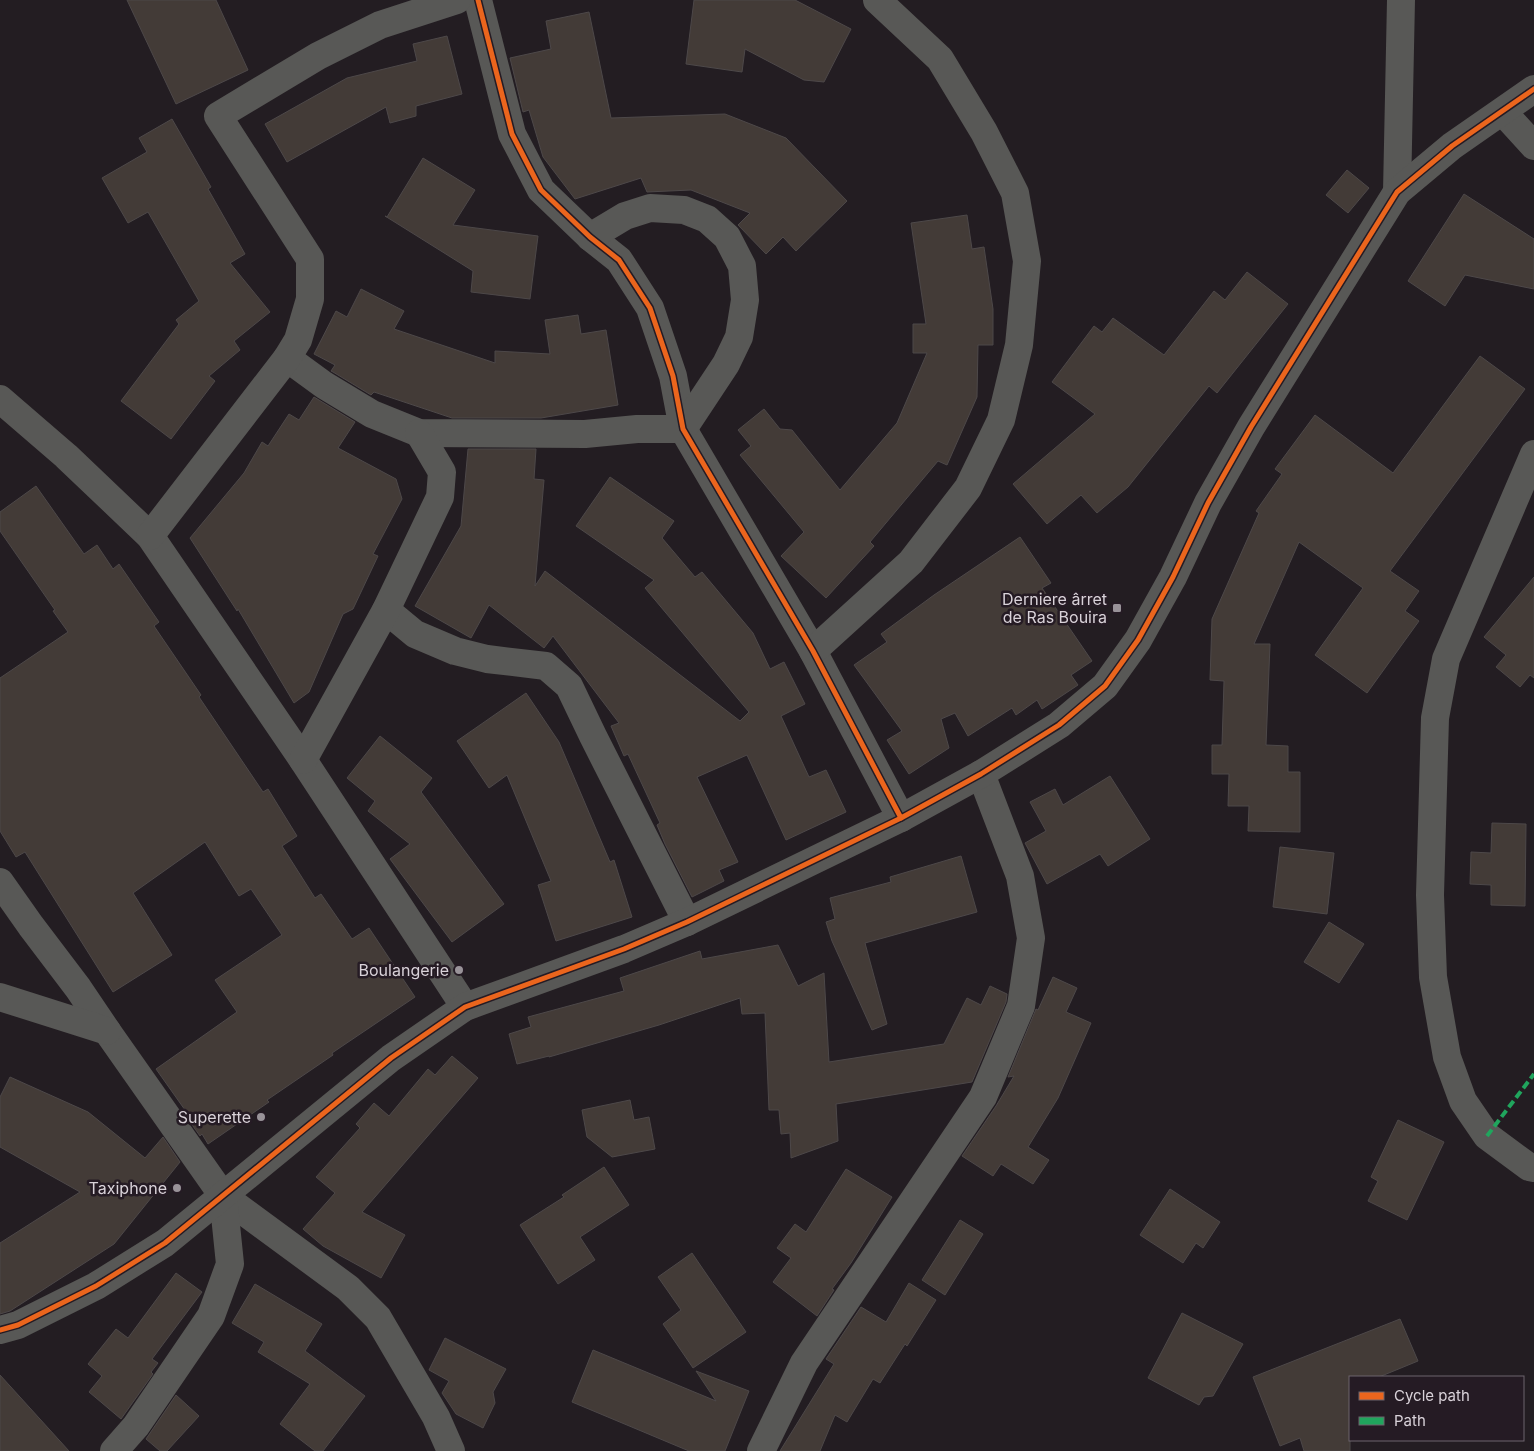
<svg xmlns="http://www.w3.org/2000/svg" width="1534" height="1451" viewBox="0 0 1534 1451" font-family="Inter,sans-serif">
<rect width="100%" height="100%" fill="#231d22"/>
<g fill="#433b37" stroke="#4d4849">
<path d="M127,0H216L248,70L176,104Z"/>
<path d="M694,0H795L851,29L824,82L804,80L745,49L742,72L686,64Z"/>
<path d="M589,12L611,118L725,114L786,138L847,201L796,251L783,237L766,254L738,225L750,213L691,190L647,192L641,178L575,199L543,157L529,110L523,112L510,58L551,49L546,21Z"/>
<path d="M447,36L462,94L416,106V116L390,123L386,107L287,162L265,124L347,78L417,61L413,44Z"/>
<path d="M172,119L211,187L208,189L245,254L230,263L270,312L234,341L240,350L209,376L215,381L171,439L121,401L179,324L176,320L199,301L148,212L128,223L102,178L147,152L139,138Z"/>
<path d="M423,158L475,190L453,225L538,236L530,299L471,292L473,271L385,216L387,217Z"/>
<path d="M1347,170L1369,188L1348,213L1326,195Z"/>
<path d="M1464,194L1534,239V289L1465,275L1445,306L1408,281Z"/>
<path d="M967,215L972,249L984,247L993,309V345H978L977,397L947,465L938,461L870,542L874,546L826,598L781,556L804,532L740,455L751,446L738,430L764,409L780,429L792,430L840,490L897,423L927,353H913V324H926L911,223Z"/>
<path d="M1247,272L1288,304L1217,393L1209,386L1128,487L1097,513L1081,495L1047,524L1013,484L1095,414L1052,382L1094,326L1102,332L1113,318L1164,355L1214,291L1225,300Z"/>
<path d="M361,289L404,311L394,329L495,363V351L550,354L545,320L578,315L581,334L606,330L618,405L541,418H452L374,392L371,395L333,372L331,371L335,365L314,354L336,311L347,317Z"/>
<path d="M1480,356L1525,389L1390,571L1419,591L1405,611L1419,621L1367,693L1315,655L1363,588L1299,542L1254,644H1270L1266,745L1288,746V772H1300V832L1248,831L1249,806H1228L1229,774H1212V745H1222L1224,681L1210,680L1212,619L1259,513L1256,511L1282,474L1275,469L1315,415L1393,473Z"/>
<path d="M314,397L355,422L338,448L396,479L402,499L373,554L378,556L353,609L343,614L309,692L294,703L238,609L237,611L190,538L244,473L262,442L268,446L289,414L299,420Z"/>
<path d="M468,449H536L534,479L544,480L535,586L545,571L740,721L749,712L645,588L654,580L576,526L610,477L674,521L662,538L695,577L702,572L753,633L770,669L784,662L805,704L781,716L809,777L826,770L846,812L786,840L747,755L697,777L738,862L719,870L724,881L692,897L665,844L657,825L660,823L628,754L624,756L611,726L619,723L553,636L544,648L489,605L471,638L415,606L461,526Z"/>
<path d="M36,486L84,554L97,545L113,569L119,564L159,622L154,626L201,695L199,697L263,792L268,789L297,836L282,846L315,898L321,894L352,939L369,928L415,997L332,1053L333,1055L267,1100L269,1102L208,1144L202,1134L200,1136L183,1112L185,1110L156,1069L237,1012L215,980L282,935L251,889L239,896L205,842L133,893L172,955L113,992L25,852L16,857L0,831V678L68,632L53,611L55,610L0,531V512Z"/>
<path d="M1020,537L1051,583L1042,588L1092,661L1071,675L1078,685L1042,709L1037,700L1016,715L1012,708L968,736L955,713L941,719L949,748L909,774L887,740L902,731L854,665L887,642L881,634L934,595Z"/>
<path d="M1534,577V678L1530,675L1520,687L1496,667L1506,655L1484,637Z"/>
<path d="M526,693L559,742L610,862L614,860L632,917L556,941L538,885L551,881L507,775L489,788L457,741Z"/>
<path d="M380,736L432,778L421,792L504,904L452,942L390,859L410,844L368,811L375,801L347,778Z"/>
<path d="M1110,776L1150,839L1108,866L1100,854L1047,884L1025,843L1046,831L1030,802L1055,789L1063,805Z"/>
<path d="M1492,823L1526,824L1525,906L1491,905V885L1470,884L1471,852L1491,853Z"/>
<path d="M1280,847L1334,853L1327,914L1273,907Z"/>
<path d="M961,856L977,912L865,943L887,1024L872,1030L832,941L826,922L835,919L830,898L891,882L890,877Z"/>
<path d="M1329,922L1364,944L1339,983L1304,962Z"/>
<path d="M778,945L798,986L824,973L829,1062L944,1044L967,998L981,1005L990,986L1007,994L1006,1002L972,1082L836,1104L838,1141L791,1158L790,1133L781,1134L779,1110H769L765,1013L742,1014L740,998L659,1025L549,1057V1056L517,1064L509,1034L531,1027L528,1017L624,991L620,978L700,951L702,959Z"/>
<path d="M1053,977L1077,988L1066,1012L1091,1023L1058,1098L1028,1147L1049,1160L1033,1184L1001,1164L993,1176L962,1156L996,1106L1014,1076L1008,1077L1036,1009L1038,1010Z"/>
<path d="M452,1056L478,1078L362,1212L405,1235L381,1278L323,1246L303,1229L335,1193L316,1177L360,1128L356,1124L374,1103L389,1116L428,1069L435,1075Z"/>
<path d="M10,1077L88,1112L145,1158L163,1137L180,1162L114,1244L10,1311L0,1314V1243L80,1192L0,1147V1097Z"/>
<path d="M630,1100L634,1120L649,1117L655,1149L612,1157L587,1137L582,1110Z"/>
<path d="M1398,1120L1444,1142L1407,1220L1368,1201L1378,1181L1371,1177Z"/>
<path d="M604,1167L629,1205L580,1237L595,1260L558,1284L520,1225L564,1197L562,1195Z"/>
<path d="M846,1169L892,1197L851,1263L832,1289L834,1290L817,1316L773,1282L791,1258L777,1248L795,1224L806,1232Z"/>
<path d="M1170,1189L1220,1222L1203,1248L1196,1243L1183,1263L1140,1235Z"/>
<path d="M960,1220L983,1234L945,1295L922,1280Z"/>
<path d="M692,1253L746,1332L693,1368L663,1324L681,1310L658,1277Z"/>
<path d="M176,1273L202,1292L152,1359L158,1363L151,1372L153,1374L121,1419L89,1392L102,1376L88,1364L116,1329L128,1338Z"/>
<path d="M909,1283L936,1300L907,1346L905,1344L880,1383L873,1379L847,1422L835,1415L820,1451H780L834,1364L826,1359L861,1307L886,1322Z"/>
<path d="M255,1284L322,1324L305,1351L365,1396L323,1451H315L280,1424L310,1384L258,1352L264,1342L232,1323Z"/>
<path d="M1182,1313L1243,1344L1213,1396L1204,1397L1199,1405L1148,1378Z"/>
<path d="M1400,1319L1418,1361L1379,1377H1350V1451H1304L1300,1438L1280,1446L1253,1377Z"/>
<path d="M445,1338L506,1369L493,1392L495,1403L483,1428L456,1414L442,1393L449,1381L429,1370Z"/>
<path d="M593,1350L716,1401L696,1371L749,1391L725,1451H689L572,1402Z"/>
<path d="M0,1375L69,1451H0Z"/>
<path d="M176,1395L199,1416L167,1451H160L146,1439Z"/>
</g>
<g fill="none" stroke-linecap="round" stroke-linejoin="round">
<g stroke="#585856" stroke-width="28">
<path d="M478,0L512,134L541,190L590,237L619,260L650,308L673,376L683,429L813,651L901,818"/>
<path d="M1503,112L1534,146"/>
<path d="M1397,192L1401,0"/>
<path d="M287,358L324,385L372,414L419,433L585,434L637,429H683L726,364L739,337L745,300L742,266L727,237L707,219L684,210L650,208L625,216L590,237"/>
<path d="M0,399L66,456L150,536L303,760L465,1007"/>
<path d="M1534,454L1446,659L1435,718L1430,895L1433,977L1447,1057L1463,1101L1487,1136L1529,1167L1534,1168"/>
<path d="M150,536L287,358L298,340L310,299V259L218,116L318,56L380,25L457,0"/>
<path d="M386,610L415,634L455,651L487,659L546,666L569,686L593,736L687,922"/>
<path d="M813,651L911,562L968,488L1001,420L1019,345L1027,261L1015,193L984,132L940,59L877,0"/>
<path d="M303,760L386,610L440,497L442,472L419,433"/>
<path d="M0,882L31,926L78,988L107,1031L223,1196L348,1288L378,1318L436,1417L451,1451"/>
<path d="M0,997L107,1031"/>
<path d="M114,1451L136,1426L211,1316L230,1264L223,1196"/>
<path d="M761,1451L804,1363L983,1097L1021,1006L1031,938L1020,876L981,774"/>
</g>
<path stroke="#585856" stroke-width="28" d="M0,1330L18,1325L96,1286L165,1243L391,1058L465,1007L624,949L687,922L901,818L981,774L1059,725L1105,686L1138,640L1173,577L1208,503L1251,427L1397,192L1452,146L1534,89"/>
<path stroke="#20a55d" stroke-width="4" stroke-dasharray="8 4" stroke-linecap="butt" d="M1487,1136L1534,1074"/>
<g stroke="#251b24" stroke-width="8">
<g id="cycleway">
<path d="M478,0L512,134L541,190L590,237L619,260L650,308L673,376L683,429L813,651L901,818"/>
<path d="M0,1330L18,1325L96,1286L165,1243L391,1058L465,1007L624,949L687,922L901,818L981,774L1059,725L1105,686L1138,640L1173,577L1208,503L1251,427L1397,192L1452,146L1534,89"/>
</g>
</g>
<use href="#cycleway" stroke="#eb651d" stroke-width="5"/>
</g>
<g fill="#999399" stroke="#251b24" stroke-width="2">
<rect x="1112" y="603" width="10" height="10" rx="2.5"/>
<circle cx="459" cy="970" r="5"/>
<circle cx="261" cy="1117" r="5"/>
<circle cx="177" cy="1188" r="5"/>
</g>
<g text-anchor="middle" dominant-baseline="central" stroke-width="5" stroke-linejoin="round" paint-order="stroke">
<g font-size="16" fill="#d9d2d9" stroke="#251b24" text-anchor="end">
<text x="1107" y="599">Derniere ârret<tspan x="1107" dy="18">de Ras Bouira</tspan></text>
<text x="449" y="970">Boulangerie</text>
<text x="251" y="1117">Superette</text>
<text x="167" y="1188">Taxiphone</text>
</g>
</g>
<rect x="1349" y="1376" width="175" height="65" fill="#251b24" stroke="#6d646c"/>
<rect x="1359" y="1392" width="25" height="8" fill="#eb651d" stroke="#6d646c"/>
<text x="1394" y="1401" font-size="15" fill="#d9d2d9">Cycle path</text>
<rect x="1359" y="1417" width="25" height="8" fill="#20a55d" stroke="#6d646c"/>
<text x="1394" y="1426" font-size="15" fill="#d9d2d9">Path</text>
</svg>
